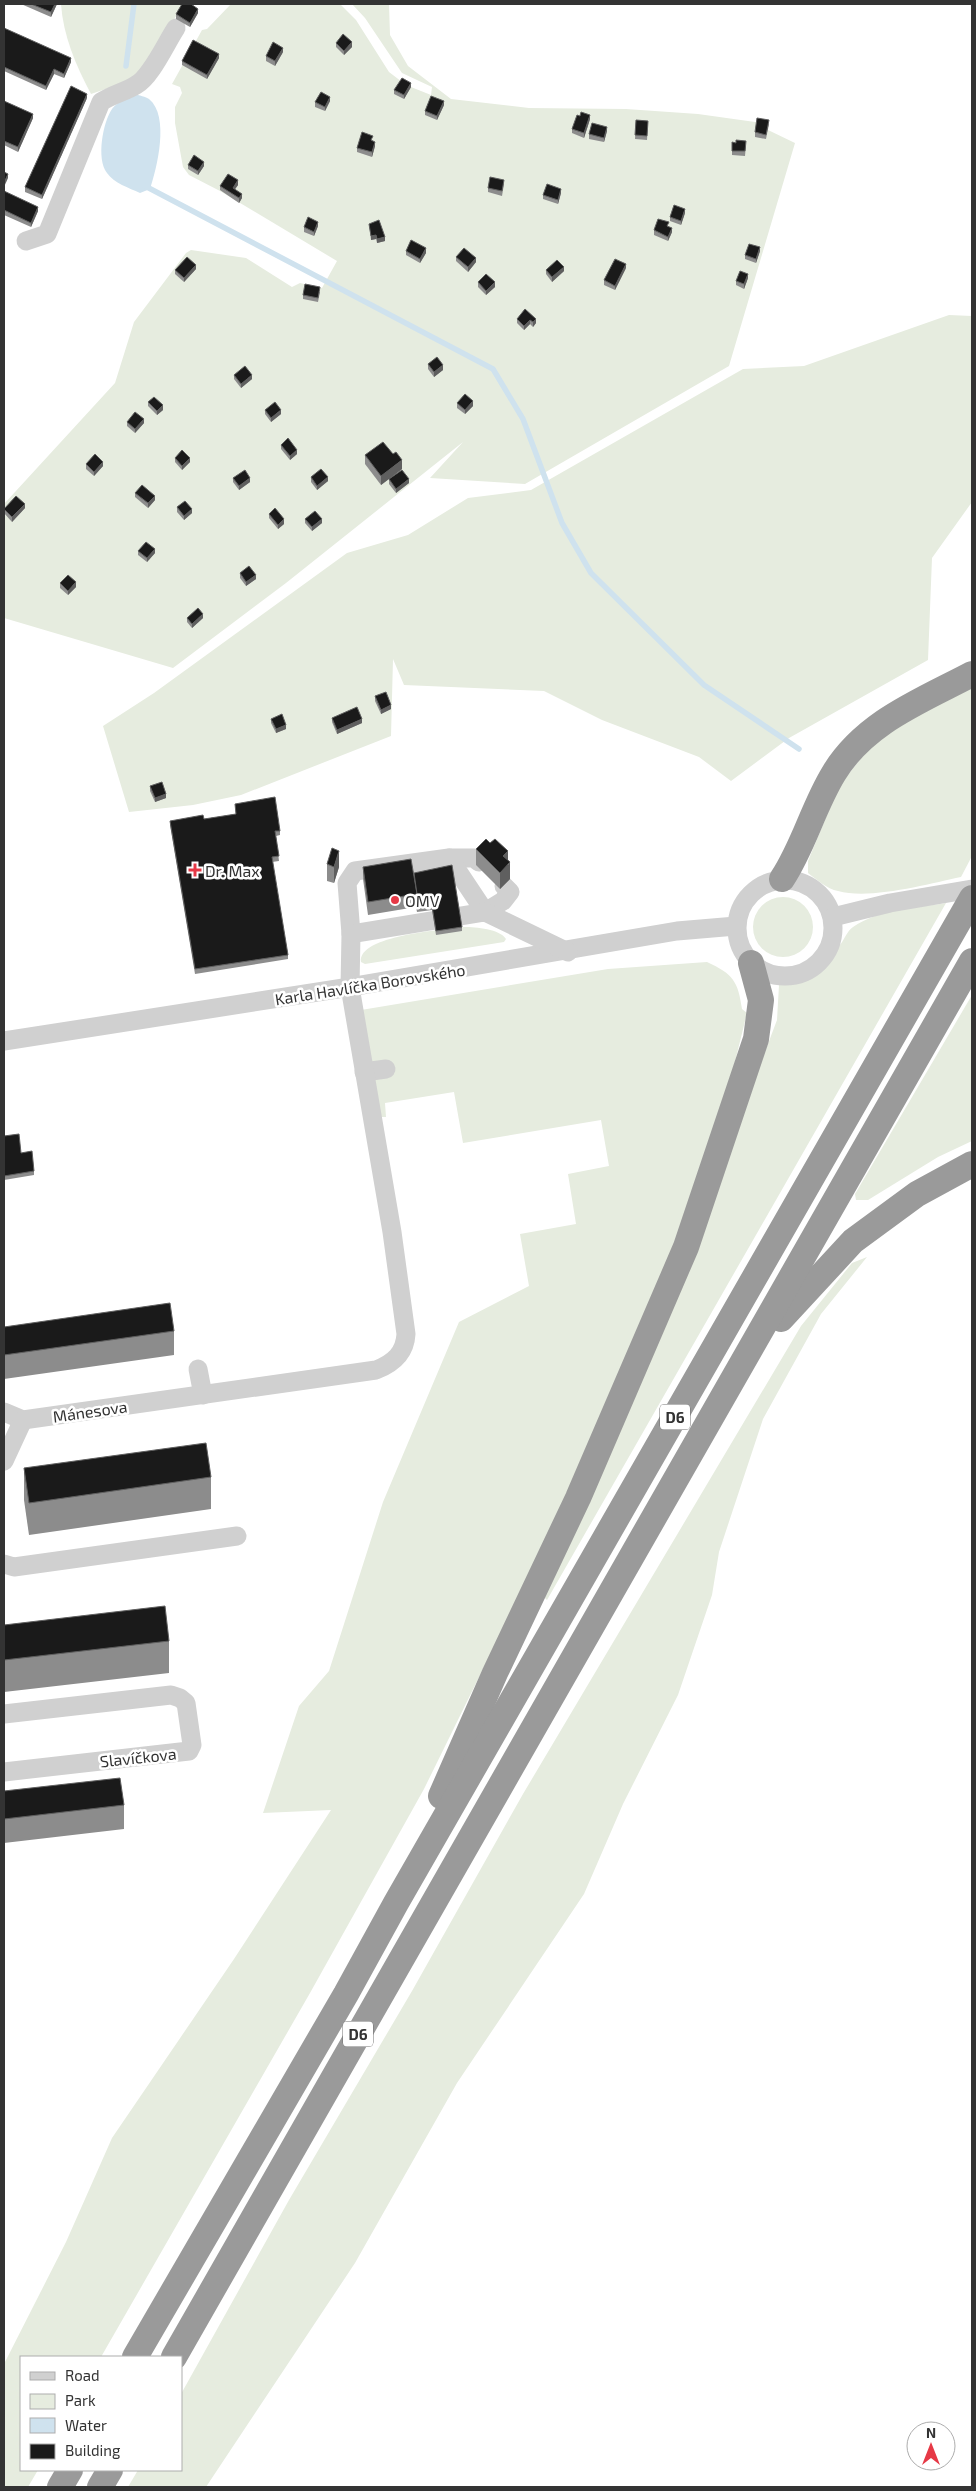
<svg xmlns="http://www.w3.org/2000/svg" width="976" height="2491" viewBox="0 0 976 2491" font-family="'Exo 2',sans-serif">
<rect width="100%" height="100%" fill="#fff"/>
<g fill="#e6ecdf">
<path d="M61,4H184L135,79L91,94C76,66 63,35 61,4Z"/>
<path d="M231,4H340L356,20L389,72L406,85L431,95L432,87L402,73L365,18L352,4H389L390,35L408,66L451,99L529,108L626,109L698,114L769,124L768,130L795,143L729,366L525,484L430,478L463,442L286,583L173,668L4,618V504L115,383L134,322L186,253L191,250L246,258L292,287L300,283L322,288L337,261L220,191L189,175L183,167L175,123V107L182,93L180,87L172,84L202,30L207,29Z"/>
<path d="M949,315L972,316V502L932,558L928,660L789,738L731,781L699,757L602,720L544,691L404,685L393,659L391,736L241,795L193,805L129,812L103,726L154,693L347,553L408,535L468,498L531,490L743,369L804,366Z"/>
<path d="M972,685V856L961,877C928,884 870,900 838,891C827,889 816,879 808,873V861L839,786L882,732Z"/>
<circle cx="783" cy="927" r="30"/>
<path d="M946,903L547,1600L542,1595L661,1328L777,1020L779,985C810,986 823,971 840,945C844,940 847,931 853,927C880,909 915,908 946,903Z"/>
<path d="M464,927C476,927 500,929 506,939L504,942L365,964L361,962C358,935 444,930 464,927Z"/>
<path d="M707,962C733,974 738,981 742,1009L747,1013L731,1078L658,1291L597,1434L509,1616L424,1789L310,1993L101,2357H21V2470H38L28,2487H4V2364L66,2242L112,2138L234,1959L331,1810L263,1813L299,1706L329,1671L383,1502L459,1322L529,1286L520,1234L576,1224L568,1174L609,1166L601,1120L463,1143L454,1092L385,1103L386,1117H380L374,1079L393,1074L391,1061L371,1062L361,1010L608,969Z"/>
<path d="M972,995V1141L938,1157L868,1200H856L855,1194Z"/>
<path d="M867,1257L821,1314L763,1419L719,1552L712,1595L678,1695L623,1804L584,1894L457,2083L355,2263L206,2487H128L138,2470H181V2394L289,2200L412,1991L523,1794L801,1326L852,1263Z"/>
</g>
<path fill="#cfe2ee" d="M134,94C139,95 146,97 149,99C170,116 157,168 150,189L140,193C129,188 114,183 107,173C96,159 103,122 112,109C117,102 127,98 134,94Z"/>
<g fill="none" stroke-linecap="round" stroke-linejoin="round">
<g stroke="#cfe2ee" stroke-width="5.5">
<path d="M126,66L134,4"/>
<path d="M145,186L493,369L523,419L562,523L591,573L704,685L799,749"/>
</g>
<g stroke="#d0d0d0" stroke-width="19">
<path d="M26,241L47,234L101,102C113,94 125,92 136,85C151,77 166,43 176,28"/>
<path d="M449,858H474L479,862"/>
<circle cx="785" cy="928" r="48"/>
<path d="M833,917L890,903L972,889"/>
<path d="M351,934L347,883L355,871L449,858L485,912L503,901L510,892L504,886"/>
<path d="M4,1041L350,987L677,931L736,926"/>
<path d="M364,1072L386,1069"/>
<path d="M198,1369L203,1395"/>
<path d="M4,1412L23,1420L376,1370C394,1363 405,1353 406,1334L392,1232L350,987L351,934L485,912L568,952"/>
<path d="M4,1461L23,1420"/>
<path d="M4,1564L14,1567L237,1536"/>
<path d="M4,1714L171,1695L180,1698L186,1703L192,1745L189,1751L4,1772"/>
</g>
<g stroke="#9a9a9a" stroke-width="26">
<path d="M782,879C804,846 813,807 834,773C865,722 921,701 972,674"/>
<path d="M781,1319L853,1241L917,1194L972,1164"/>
<path d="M441,1796L495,1673L578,1498L686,1247L756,1039L761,1000L751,963"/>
<path d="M135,2357L346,1994L396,1903L972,898"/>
<path d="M174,2357L972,961"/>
<path d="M60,2487L70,2470"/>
<path d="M100,2487L110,2470"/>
</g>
</g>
<g fill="#8c8c8c">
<path d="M21,4H57L51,17Z"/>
<path d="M198,13L190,27L176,19V14Z"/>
<path d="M4,28L71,62L64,78L54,74L46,90L4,71Z"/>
<path d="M336,43L352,47L344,55L336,47Z"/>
<path d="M283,52L275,66L266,61V56Z"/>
<path d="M219,58L207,79L182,65V61Z"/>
<path d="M411,87L404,99L394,94V90Z"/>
<path d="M87,98L42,199L25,192V187Z"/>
<path d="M4,101L33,118L18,152L4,145Z"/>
<path d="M330,101L325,111L315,107V102Z"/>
<path d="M444,105L437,120L425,115V111Z"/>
<path d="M590,119L584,138L572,133V129Z"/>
<path d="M636,120L648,121L647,140L635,139Z"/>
<path d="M769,124L766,139L755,137V132Z"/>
<path d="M607,131L604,142L589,139V134Z"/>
<path d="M373,141L375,146L372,157L357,152V148Z"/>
<path d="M732,142L746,145L745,156L732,155Z"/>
<path d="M188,165L204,166L198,175L188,169Z"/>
<path d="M504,184L502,196L488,192V188Z"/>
<path d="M238,185L235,189L242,198L239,203L220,190V186Z"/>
<path d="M4,191L38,211L31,227L4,215Z"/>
<path d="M561,193L558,204L543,199V195Z"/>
<path d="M685,213L681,225L670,221V217Z"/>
<path d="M369,224L385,241L377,243L376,239L371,240Z"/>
<path d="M318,226L314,236L304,232V227Z"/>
<path d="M669,227L672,232L668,241L654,235V230Z"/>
<path d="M406,251L426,253L420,263L406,255Z"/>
<path d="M760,251L756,263L745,259V255Z"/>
<path d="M456,257L476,262L468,272L456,261Z"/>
<path d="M626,268L615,290L604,285V280Z"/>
<path d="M196,269L184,282L175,274V270Z"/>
<path d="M546,270L564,271L552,282L546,274Z"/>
<path d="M748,278L744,289L736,285V281Z"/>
<path d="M478,282L495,287L486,295L478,287Z"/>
<path d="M320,292L318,302L303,299V295Z"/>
<path d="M525,309L536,323L533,327L530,324L524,330L517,323V319Z"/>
<path d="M428,364L443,370L434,377L428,369Z"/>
<path d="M234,375L252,379L241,388L234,379Z"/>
<path d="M148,402L163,410L157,415L148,406Z"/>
<path d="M457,403L473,406L465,414L457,408Z"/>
<path d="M265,410L281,414L271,422L265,414Z"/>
<path d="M127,422L144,423L135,433L127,426Z"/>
<path d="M281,445L297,454L290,460L281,449Z"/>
<path d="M365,455L402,469L381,485L365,464Z"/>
<path d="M175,458L190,462L182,470L175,462Z"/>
<path d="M86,464L103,466L94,476L86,469Z"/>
<path d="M311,477L328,481L317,490L311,482Z"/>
<path d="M233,478L250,482L239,490L233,482Z"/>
<path d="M389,479L409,483L396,493L389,484Z"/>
<path d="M135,493L155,500L148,508L135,497Z"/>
<path d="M177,507L192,513L184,520L177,512Z"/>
<path d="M25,508L12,522L4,513V509Z"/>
<path d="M269,514L284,524L278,529L269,518Z"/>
<path d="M305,519L322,523L312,531L305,523Z"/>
<path d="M138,551L155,553L147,562L138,555Z"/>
<path d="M240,573L256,579L246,586L240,578Z"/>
<path d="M60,583L76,587L68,595L60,588Z"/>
<path d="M187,618H203L192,628L187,622Z"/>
<path d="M375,696L391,709L381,714L375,701Z"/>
<path d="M332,718L362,723L337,734L332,722Z"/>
<path d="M271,719L286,729L276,733L271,723Z"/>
<path d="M150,786L166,798L155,802L150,791Z"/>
<path d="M235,804L280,831V835L276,836L279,861L272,862L288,955V959L195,974L170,825V821L204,819L236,814Z"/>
<path d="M476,849L508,860L510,879L500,889L476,865Z"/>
<path d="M327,864L339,867L334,883L327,881Z"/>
<path d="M363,867L414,873L462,927V931L436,935L432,910L417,912L416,907L368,915L363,879Z"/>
<path d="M4,1136L21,1153L34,1171V1175L4,1180Z"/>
<path d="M4,1327L174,1331V1355L4,1379Z"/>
<path d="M24,1468L211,1477V1509L29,1535L24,1500Z"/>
<path d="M4,1625L169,1641V1673L4,1692Z"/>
<path d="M4,1791L124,1805V1829L4,1843Z"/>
</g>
<g fill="#5f5f5f">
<path d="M55,4H57L51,17V12Z"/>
<path d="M198,9V13L190,27V23Z"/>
<path d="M352,42V47L344,55V51Z"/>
<path d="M283,48V52L275,66V61Z"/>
<path d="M219,54V58L207,79V75Z"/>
<path d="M71,58V62L64,78V74Z"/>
<path d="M54,69V74L46,90V86Z"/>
<path d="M411,83V87L404,99V95Z"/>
<path d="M87,94V98L42,199V195Z"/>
<path d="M330,97V101L325,111V107Z"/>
<path d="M444,101V105L437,120V116Z"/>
<path d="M33,114V118L18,152V147Z"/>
<path d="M590,115V119L584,138V133Z"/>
<path d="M607,127V131L604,142V138Z"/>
<path d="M375,142V146L372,157V152Z"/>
<path d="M204,162V166L198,175V171Z"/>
<path d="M8,174V178L4,187V183Z"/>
<path d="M238,180V185L233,192V188Z"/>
<path d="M561,189V193L558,204V200Z"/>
<path d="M242,194V198L239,203V198Z"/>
<path d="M38,207V211L31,227V223Z"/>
<path d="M685,209V213L681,225V221Z"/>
<path d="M318,222V226L314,236V232Z"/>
<path d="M672,228V232L668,241V237Z"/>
<path d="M376,235V239L371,240V236Z"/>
<path d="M385,237V241L377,243V239Z"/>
<path d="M760,247V251L756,263V259Z"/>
<path d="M426,248V253L420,263V259Z"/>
<path d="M476,258V262L468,272V267Z"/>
<path d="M626,264V268L615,290V286Z"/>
<path d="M196,265V269L184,282V278Z"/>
<path d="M564,267V271L552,282V277Z"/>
<path d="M748,274V278L744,289V284Z"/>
<path d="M495,282V287L486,295V291Z"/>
<path d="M536,319V323L533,327V322Z"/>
<path d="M530,320V324L524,330V326Z"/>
<path d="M443,365V370L434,377V372Z"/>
<path d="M252,375V379L241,388V384Z"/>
<path d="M473,401V406L465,414V410Z"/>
<path d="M163,405V410L157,415V411Z"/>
<path d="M281,410V414L271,422V418Z"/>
<path d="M144,419V423L135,433V429Z"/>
<path d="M297,450V454L290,460V456Z"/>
<path d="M190,458V462L182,470V466Z"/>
<path d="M402,460V469L381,485V476Z"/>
<path d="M103,462V466L94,476V472Z"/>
<path d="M328,477V481L317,490V486Z"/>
<path d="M250,478V482L239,490V486Z"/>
<path d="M409,479V483L396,493V489Z"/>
<path d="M155,496V500L148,508V503Z"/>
<path d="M25,504V508L12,522V517Z"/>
<path d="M192,509V513L184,520V516Z"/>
<path d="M284,519V524L278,529V525Z"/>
<path d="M322,519V523L312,531V527Z"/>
<path d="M155,549V553L147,562V558Z"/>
<path d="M256,575V579L246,586V582Z"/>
<path d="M76,582V587L68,595V591Z"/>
<path d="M203,614V618L192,628V624Z"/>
<path d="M391,705V709L381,714V710Z"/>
<path d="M362,719V723L337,734V730Z"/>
<path d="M286,725V729L276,733V729Z"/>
<path d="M166,794V798L155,802V798Z"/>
<path d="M339,851V867L334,883V867Z"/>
<path d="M508,851V865L510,862V879L500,889V873L503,856Z"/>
</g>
<g fill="#1a1a1a" stroke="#5f5f5f">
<path d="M31,4H55L51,12Z"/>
<path d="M182,4H191L198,9L190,23L176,14Z"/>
<path d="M4,28L71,58L64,74L54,69L46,86L4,67Z"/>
<path d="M343,34L352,42L344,51L336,43Z"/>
<path d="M193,40L219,54L207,75L182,61Z"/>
<path d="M273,42L283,48L275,61L266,56Z"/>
<path d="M402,78L411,83L404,95L394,90Z"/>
<path d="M71,86L87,94L42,195L25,187Z"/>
<path d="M321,92L330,97L325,107L315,102Z"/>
<path d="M431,96L444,101L437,116L425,111Z"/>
<path d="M4,101L33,114L18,147L4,141Z"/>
<path d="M581,112L590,115L584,133L572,129L577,115L580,116Z"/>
<path d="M757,118L769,120L766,135L755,132Z"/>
<path d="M636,120L648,121L647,136L635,135Z"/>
<path d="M592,123L607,127L604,138L589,134Z"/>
<path d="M362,132L373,136L371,140L375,142L372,152L357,148Z"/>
<path d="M736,140L746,141L745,151H732V142L736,143Z"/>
<path d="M194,155L204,162L198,171L188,165Z"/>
<path d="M4,172L8,174L4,183Z"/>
<path d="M228,174L238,180L233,188L242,194L239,198L220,186Z"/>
<path d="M490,177L504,180L502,191L488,188Z"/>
<path d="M547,184L561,189L558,200L543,195Z"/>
<path d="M4,191L38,207L31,223L4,210Z"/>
<path d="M674,205L685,209L681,221L670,217Z"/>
<path d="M308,217L318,222L314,232L304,227Z"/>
<path d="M658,219L669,222L667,226L672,228L668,237L654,230Z"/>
<path d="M379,220L385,237L377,239L376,235L371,236L369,224Z"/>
<path d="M411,240L426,248L420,259L406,251Z"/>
<path d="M749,244L760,247L756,259L745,255Z"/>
<path d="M464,248L476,258L468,267L456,257Z"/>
<path d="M187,257L196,265L184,278L175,270Z"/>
<path d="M615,259L626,264L615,286L604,280Z"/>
<path d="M557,260L564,267L552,277L546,270Z"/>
<path d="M740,271L748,274L744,284L736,281Z"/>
<path d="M486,274L495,282L486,291L478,282Z"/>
<path d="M305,284L320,287L318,298L303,295Z"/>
<path d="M525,309L536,319L533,322L530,320L524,326L517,319Z"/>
<path d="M437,357L443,365L434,372L428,364Z"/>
<path d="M245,366L252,375L241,384L234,375Z"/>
<path d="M465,394L473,401L465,410L457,403Z"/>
<path d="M154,397L163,405L157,411L148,402Z"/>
<path d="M275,402L281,410L271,418L265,410Z"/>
<path d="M135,412L144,419L135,429L127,422Z"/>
<path d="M288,438L297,450L290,456L281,445Z"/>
<path d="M383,442L393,454L396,452L402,460L381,476L365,455Z"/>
<path d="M182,450L190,458L182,466L175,458Z"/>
<path d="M95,454L103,462L94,472L86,464Z"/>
<path d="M321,469L328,477L317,486L311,477Z"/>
<path d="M245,470L250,478L239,486L233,478Z"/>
<path d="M402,470L409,479L396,489L389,479Z"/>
<path d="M142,485L155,496L148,503L135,493Z"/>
<path d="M16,496L25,504L12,517L4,509Z"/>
<path d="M185,501L192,509L184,516L177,507Z"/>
<path d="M275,508L284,519L278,525L269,514Z"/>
<path d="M315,511L322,519L312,527L305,519Z"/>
<path d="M146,542L155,549L147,558L138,551Z"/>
<path d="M249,566L256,575L246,582L240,573Z"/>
<path d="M68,575L76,582L68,591L60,583Z"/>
<path d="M198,608L203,614L192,624L187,618Z"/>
<path d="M386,692L391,705L381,710L375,696Z"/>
<path d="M357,707L362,719L337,730L332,718Z"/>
<path d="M282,714L286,725L276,729L271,719Z"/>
<path d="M162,782L166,794L155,798L150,786Z"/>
<path d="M275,797L280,831H275L279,856L272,857L288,955L195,969L170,821L203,815L204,819L236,814L235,804Z"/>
<path d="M486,839L490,843L495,839L508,851L503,856L510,862L500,873L476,849Z"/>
<path d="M332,848L339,851L334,867L327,864Z"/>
<path d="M411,859L417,894L368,902L363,867Z"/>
<path d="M452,865L462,927L436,931L432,906L417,908V894L414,873Z"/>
<path d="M19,1134L21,1153L32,1151L34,1171L4,1176V1136Z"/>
<path d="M170,1303L174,1331L4,1355V1327Z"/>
<path d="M206,1443L211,1477L29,1503L24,1468Z"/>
<path d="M165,1606L169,1641L4,1660V1625Z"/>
<path d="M120,1778L124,1805L4,1819V1791Z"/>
</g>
<g fill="#e63946" stroke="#fff" stroke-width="2">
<path d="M192.5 862.5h5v5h5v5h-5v5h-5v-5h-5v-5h5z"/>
<circle cx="395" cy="900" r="5"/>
</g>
<g text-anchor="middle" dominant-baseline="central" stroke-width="5" stroke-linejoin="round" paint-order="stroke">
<g fill="#fff" stroke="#707070" stroke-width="1">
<rect x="660" y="1404.5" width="30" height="25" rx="4"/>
<rect x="343" y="2021.5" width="30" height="25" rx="4"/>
</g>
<g font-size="15" font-weight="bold" fill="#333">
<text x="675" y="1417">D6</text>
<text x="358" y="2034">D6</text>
</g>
<g font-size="16" fill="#333" stroke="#fff" text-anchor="start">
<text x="205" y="870">Dr. Max</text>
<text x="405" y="900">OMV</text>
</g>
<g font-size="16" fill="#333" stroke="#fff">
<text transform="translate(370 984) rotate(-9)">Karla Havlíčka Borovského</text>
<text transform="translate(90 1411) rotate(-8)">Mánesova</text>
<text transform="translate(138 1757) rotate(-6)">Slavíčkova</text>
</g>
</g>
<rect width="976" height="2491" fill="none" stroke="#333333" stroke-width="10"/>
<rect x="20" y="2356" width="162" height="115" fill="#ffffff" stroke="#adadad"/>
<rect x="30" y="2372" width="25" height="8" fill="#d0d0d0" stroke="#adadad"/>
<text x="65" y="2381" font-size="15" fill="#333333">Road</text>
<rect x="30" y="2394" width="25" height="15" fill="#e6ecdf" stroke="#adadad"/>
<text x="65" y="2406" font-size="15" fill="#333333">Park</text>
<rect x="30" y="2418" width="25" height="15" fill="#cfe2ee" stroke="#adadad"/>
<text x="65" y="2431" font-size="15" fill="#333333">Water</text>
<rect x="30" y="2444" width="25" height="15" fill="#1a1a1a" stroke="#adadad"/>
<text x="65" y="2456" font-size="15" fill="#333333">Building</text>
<g transform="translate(931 2446)"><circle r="24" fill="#ffffff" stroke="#adadad"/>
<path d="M0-4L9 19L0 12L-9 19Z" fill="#e63946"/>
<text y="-8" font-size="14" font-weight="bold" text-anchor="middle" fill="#333333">N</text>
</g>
</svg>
